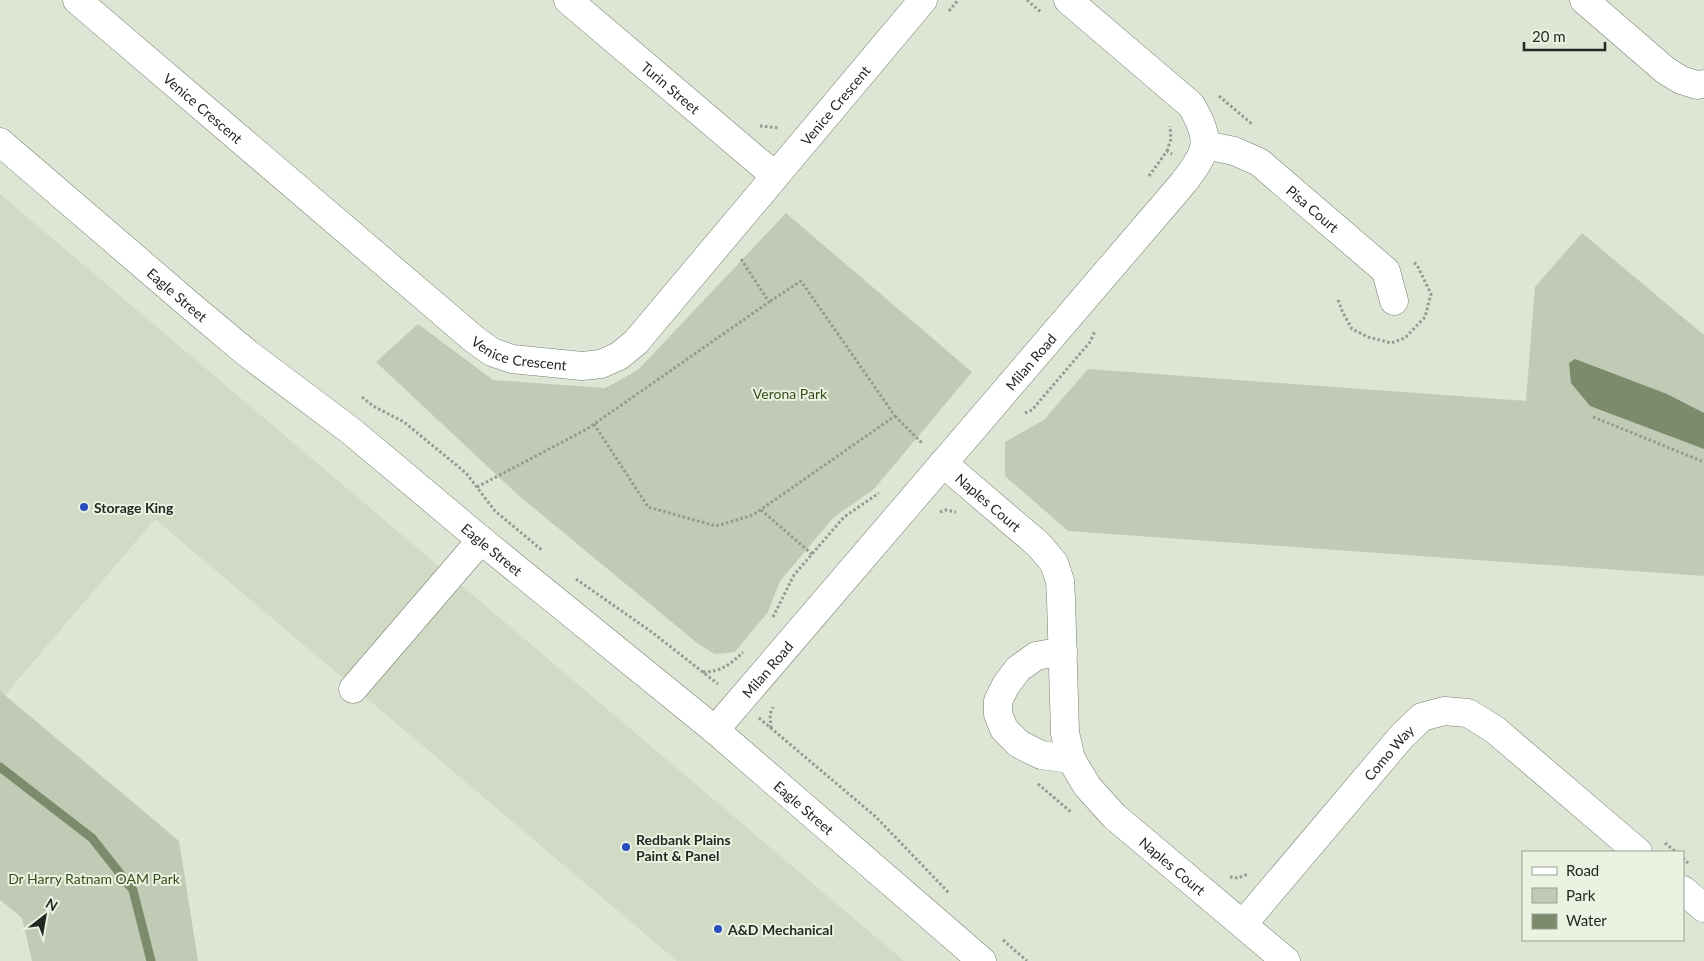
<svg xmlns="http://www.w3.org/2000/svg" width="1704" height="961" viewBox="0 0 1704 961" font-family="Lato,sans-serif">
<rect width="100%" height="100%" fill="#dde5d5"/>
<path fill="#d0dac4" d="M0,194L904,961H677L155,519L5,695L0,691Z"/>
<g fill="#c0cab5">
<path d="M786,213L972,372L874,489L834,517L780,581L768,612L735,652L715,654L697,643L517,494L376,362L418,324L493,380L605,388L638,370Z"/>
<path d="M1582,233L1704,335V576L1068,531L1005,476V442L1044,420L1088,369L1526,401L1535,287Z"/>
<path d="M0,691L179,841L198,961H32L22,918L0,900Z"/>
</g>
<path fill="#7c8b6c" d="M1575,359L1667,394L1704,413V449L1590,406L1571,383L1569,363Z"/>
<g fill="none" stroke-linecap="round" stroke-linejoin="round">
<path stroke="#7c8b6c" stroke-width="9" d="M0,767L92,838L133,890L151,961"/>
<g stroke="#787f71" stroke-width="29">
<g id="minor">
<path id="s1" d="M77,0L475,340L492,352L512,359L582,366L601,364L619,356L636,342L923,0"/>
<path id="s2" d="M568,0L774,175"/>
<path d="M1584,0L1665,70L1681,80L1697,85L1704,84"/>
<path id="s3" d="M0,142L192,307L247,353L351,431L481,540L715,730L982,961"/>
<path id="s4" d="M1205,145L1234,151L1259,162L1386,271L1394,301"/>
<path id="s5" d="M943,463L1039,545L1054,563L1060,581L1061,599L1065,733L1071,759L1087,786L1114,816L1286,961"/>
<path d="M1063,651L1036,656L1018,669L1006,685L998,701V714L1004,729L1019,744L1041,755L1071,759"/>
<path d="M353,689L481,540"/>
<path id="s6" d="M715,730L1184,182C1208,150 1212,141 1191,105L1068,0"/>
<path d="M1683,890L1704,908"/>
<path id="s7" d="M1243,924L1402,736L1422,717L1444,711L1468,713L1494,729L1638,852"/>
</g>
</g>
<g stroke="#949a8e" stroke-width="3" stroke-dasharray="2.5 2.5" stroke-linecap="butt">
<path d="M1027,0L1042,13"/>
<path d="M949,11L958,0"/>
<path d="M1219,96L1253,125"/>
<path d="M760,126L779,128"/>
<path d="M1167,151L1171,139L1170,126"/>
<path d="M1149,176L1167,151L1172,154"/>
<path d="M1338,300L1343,313L1352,329L1368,337L1391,343L1405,338L1425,317L1431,294L1417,265L1413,262"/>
<path d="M362,397L373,406L404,422L466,473L495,511L543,551"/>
<path d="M1025,413L1032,410L1090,342L1095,331"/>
<path d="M895,416L922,443"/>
<path d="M1593,417L1704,462"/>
<path d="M594,424L648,507L716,526L753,515L895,416L801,281L769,302"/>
<path d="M477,487L587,429L769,302L741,259"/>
<path d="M761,510L812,554"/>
<path d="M940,512L946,510L956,512"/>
<path d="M576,579L653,633L718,684"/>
<path d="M773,617L794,575L812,554L844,517L879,493"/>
<path d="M703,672C721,672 731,664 743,652"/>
<path d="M759,718L876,817L949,893"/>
<path d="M771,728L770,714L773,707"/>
<path d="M1038,784L1071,812"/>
<path d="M1665,843L1676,852"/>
<path d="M1683,858L1688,863"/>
<path d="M1230,877L1238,878L1248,874"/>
<path d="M1003,940L1027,961"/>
</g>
<use href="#minor" stroke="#fff" stroke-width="28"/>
</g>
<g fill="#2a4dbd" stroke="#eaf2e2" stroke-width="2">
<circle cx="84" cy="507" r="5"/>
<circle cx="626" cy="847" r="5"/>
<circle cx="718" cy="929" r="5"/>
</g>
<g text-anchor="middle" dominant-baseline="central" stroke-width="4" stroke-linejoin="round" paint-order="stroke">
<g font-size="14" fill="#252822" stroke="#eaf2e2">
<text stroke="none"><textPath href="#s2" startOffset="135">Turin Street</textPath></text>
<text stroke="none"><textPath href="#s1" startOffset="1006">Venice Crescent</textPath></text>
<text stroke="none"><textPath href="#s1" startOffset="166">Venice Crescent</textPath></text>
<text stroke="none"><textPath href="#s4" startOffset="128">Pisa Court</textPath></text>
<text stroke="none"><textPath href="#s3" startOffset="234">Eagle Street</textPath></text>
<text stroke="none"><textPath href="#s1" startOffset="571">Venice Crescent</textPath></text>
<text stroke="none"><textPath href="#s6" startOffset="485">Milan Road</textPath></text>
<text stroke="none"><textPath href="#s5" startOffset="60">Naples Court</textPath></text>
<text stroke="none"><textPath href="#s3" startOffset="639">Eagle Street</textPath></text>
<text stroke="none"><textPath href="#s6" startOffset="80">Milan Road</textPath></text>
<text stroke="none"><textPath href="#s7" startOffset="225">Como Way</textPath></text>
<text stroke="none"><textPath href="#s3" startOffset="1044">Eagle Street</textPath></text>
<text stroke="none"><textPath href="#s5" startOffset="496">Naples Court</textPath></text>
</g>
<g font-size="14" fill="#384d1b" stroke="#eaf2e2">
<text x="790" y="393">Verona Park</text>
<text x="94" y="878">Dr Harry Ratnam OAM Park</text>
</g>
<g font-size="14" font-weight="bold" fill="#252822" stroke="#eaf2e2" text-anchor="start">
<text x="94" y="507">Storage King</text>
<text x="636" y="839">Redbank Plains<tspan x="636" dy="16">Paint &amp; Panel</tspan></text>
<text x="728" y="929">A&amp;D Mechanical</text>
</g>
</g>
<rect x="1522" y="851" width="162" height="90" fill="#eaf2e2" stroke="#9ba195"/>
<rect x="1532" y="867" width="25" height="8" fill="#ffffff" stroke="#9ba195"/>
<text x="1566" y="876" font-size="15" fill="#252822">Road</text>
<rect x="1532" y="888" width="25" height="15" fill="#c0cab5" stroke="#9ba195"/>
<text x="1566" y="901" font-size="15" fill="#252822">Park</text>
<rect x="1532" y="914" width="25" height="15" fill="#7c8b6c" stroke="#9ba195"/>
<text x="1566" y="926" font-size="15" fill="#252822">Water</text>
<g transform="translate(45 916) rotate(31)" stroke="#eaf2e2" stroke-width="4" paint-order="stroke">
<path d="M0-4L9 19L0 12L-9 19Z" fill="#252822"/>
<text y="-8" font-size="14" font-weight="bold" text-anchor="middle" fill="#252822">N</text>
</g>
<path d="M1524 42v8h81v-8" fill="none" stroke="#252822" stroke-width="2.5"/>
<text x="1532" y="42" font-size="15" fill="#252822" stroke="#eaf2e2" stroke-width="4" paint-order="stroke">20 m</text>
</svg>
